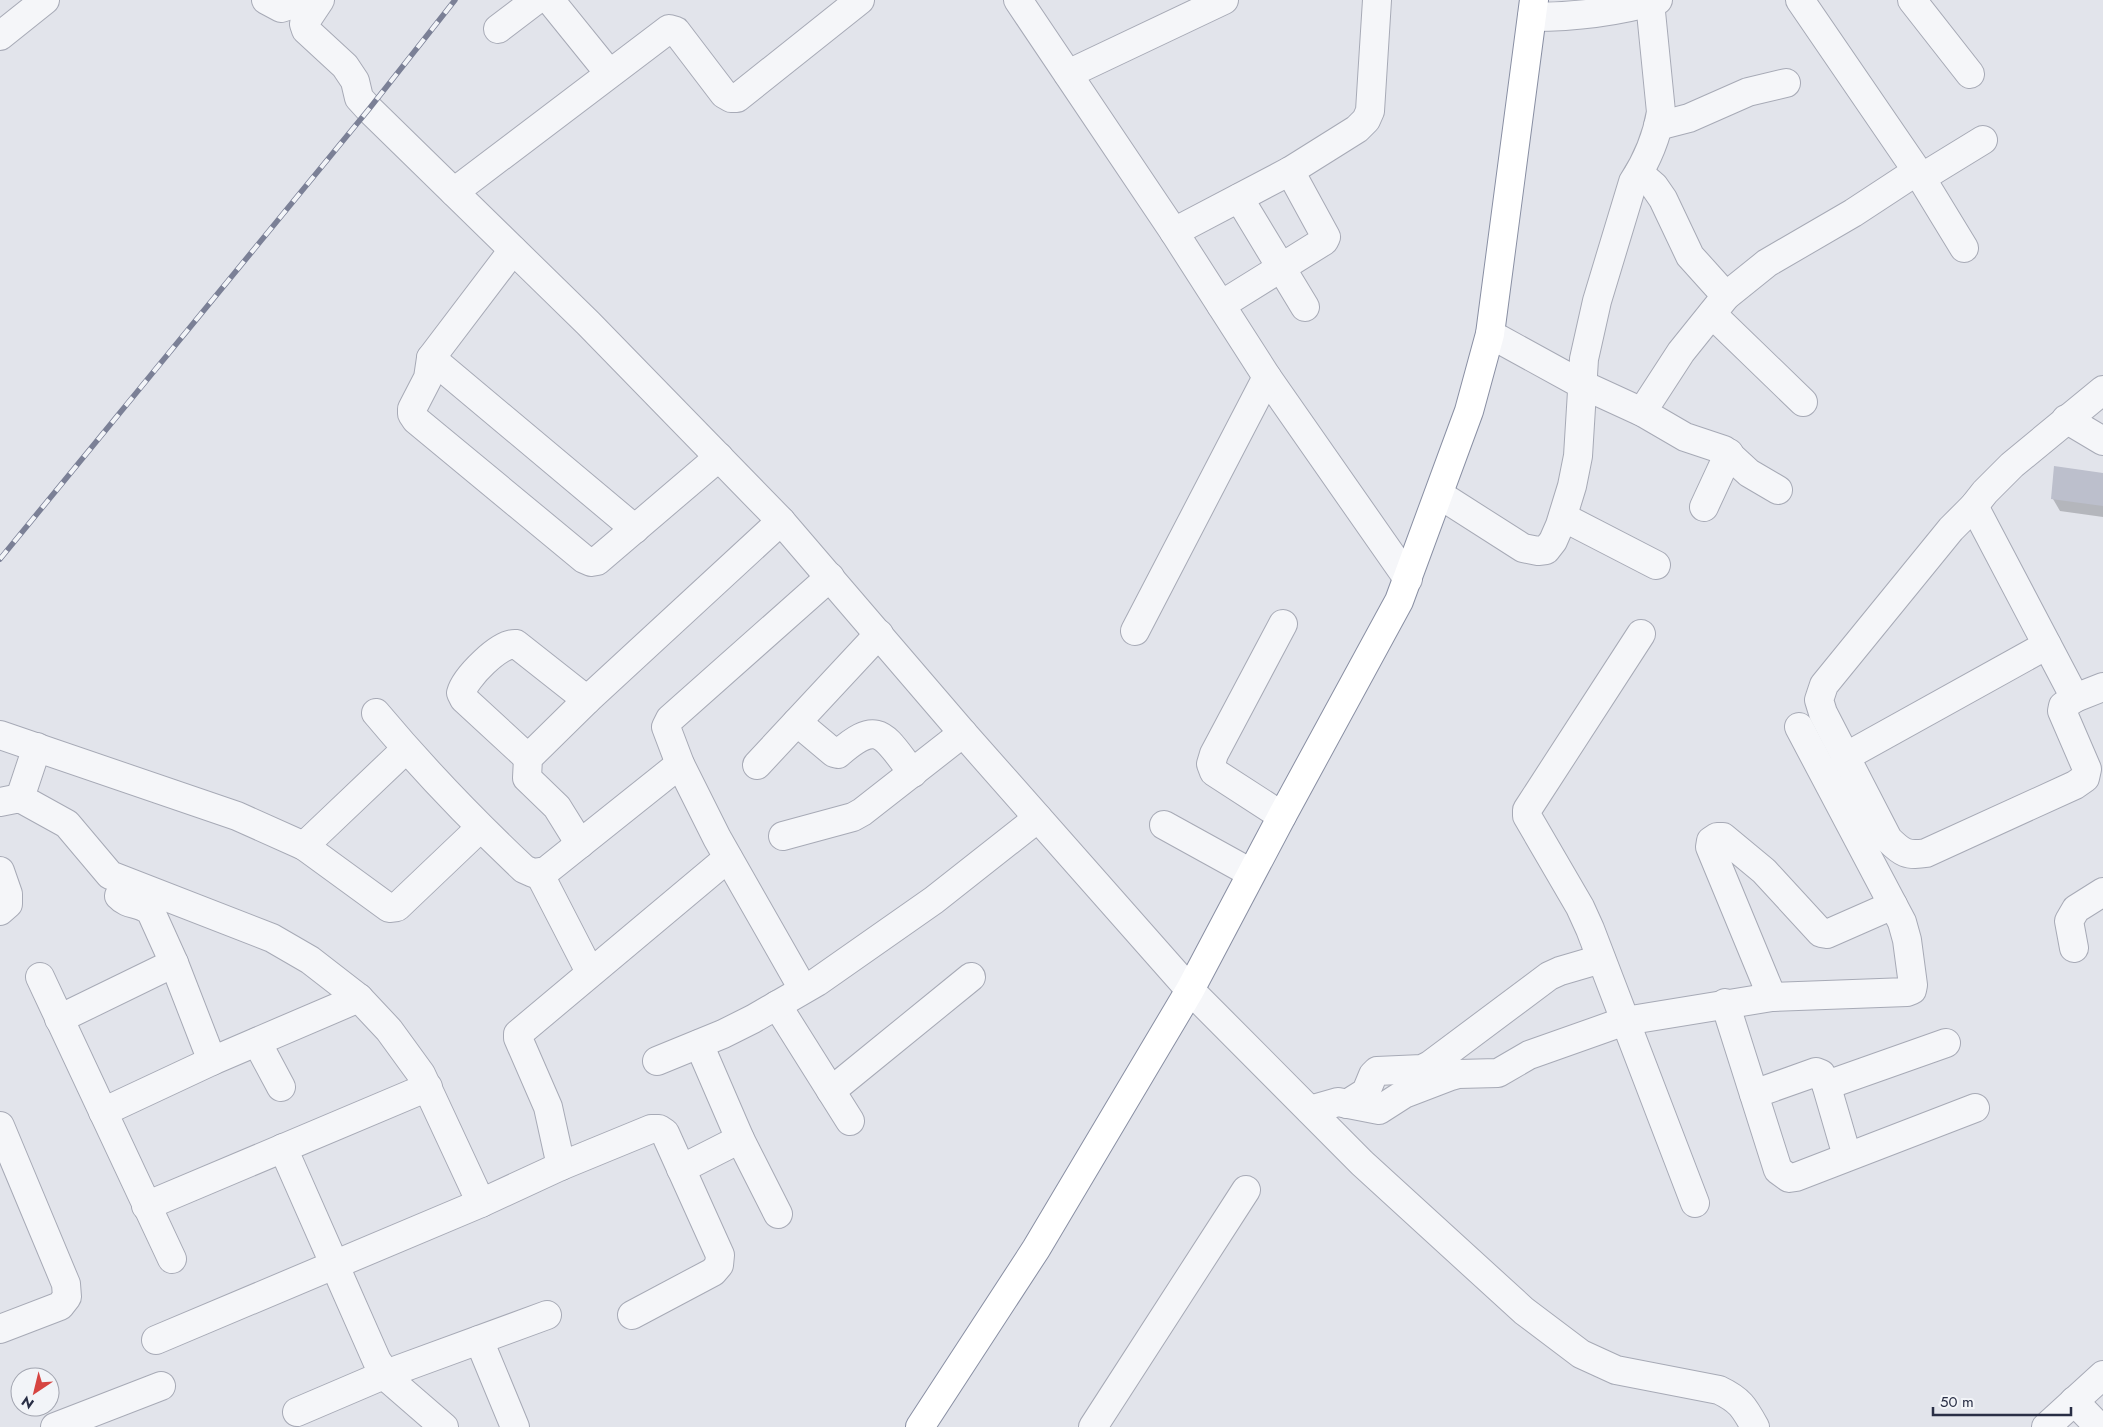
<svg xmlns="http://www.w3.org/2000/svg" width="2103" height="1427" viewBox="0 0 2103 1427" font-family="Jost,sans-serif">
<rect width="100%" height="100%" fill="#e2e4eb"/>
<path fill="#0003" d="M2103,474V517L2060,511L2053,499Z"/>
<path fill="#bcbfcc" d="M2054,466L2103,473V506L2051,499Z"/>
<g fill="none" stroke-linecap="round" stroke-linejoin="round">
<g stroke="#a7aab6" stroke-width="30">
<g id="minor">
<path d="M266,0L281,8L307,0"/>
<path d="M320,0L304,24L306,30L345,66L355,81L359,98L369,109L588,323L781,521L963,733L1190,990L1362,1163L1524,1311L1581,1354L1616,1370L1719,1390C1740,1400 1744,1407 1755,1427"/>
<path d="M550,0L609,73"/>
<path d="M1018,0L1174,232L1267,377L1408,579"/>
<path d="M1800,0L1917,171L1964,248"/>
<path d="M1912,0L1970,74"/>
<path d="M1532,17C1575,17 1616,12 1658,0"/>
<path d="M498,29L536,0"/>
<path d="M0,36L45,0"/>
<path d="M1068,74L1224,0"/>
<path d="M1658,126L1689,118L1748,92L1786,83"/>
<path d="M1639,173L1654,186L1663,199L1690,256L1726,296"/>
<path d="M1921,178L1983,140"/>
<path d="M454,192L669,29L676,31L724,94L731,98H737L860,0"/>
<path d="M1239,198L1305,307"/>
<path d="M1174,232L1290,171L1357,129L1366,120L1370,111L1377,0"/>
<path d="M513,250L431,358L428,378L412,409V414L416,420L584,559L591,562L597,561L719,457"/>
<path d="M1221,305L1324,241L1326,237L1290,171"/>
<path d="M1712,314L1803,402"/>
<path d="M1490,334L1581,384L1642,412L1685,437L1724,450L1749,473L1778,490"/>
<path d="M431,358L635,529"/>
<path d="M1642,412L1681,352L1726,296L1767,263L1853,213L1917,171"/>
<path d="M2066,419L2103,441"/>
<path d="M1440,495L1523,548L1538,551L1546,550L1553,541L1560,525L1572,486L1578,456L1584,359L1597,301L1633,182C1646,162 1657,136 1661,112L1650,2"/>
<path d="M1974,506L2075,698L2103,687"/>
<path d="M1704,507L1729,453"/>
<path d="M1563,517L1656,565"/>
<path d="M1135,631L1267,377"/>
<path d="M1641,634L1527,810V816L1580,907L1590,929L1695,1203"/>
<path d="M2075,698L2063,706L2062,711L2087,769L2085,778L2075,785L1926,853C1907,856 1902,853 1888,839L1823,713L1819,700L1824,685L1951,529L1974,506L1985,492L2012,465L2103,390"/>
<path d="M376,713C422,768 472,820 524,869L533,873L546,871L680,764"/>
<path d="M797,722L834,753L838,754C880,717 884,737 913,773"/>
<path d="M0,735L237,816L304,846L389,908L397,907L480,828"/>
<path d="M1845,757L2047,645"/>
<path d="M528,758L464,699L461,693C465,678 500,642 516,644L587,700"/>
<path d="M757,765L879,634"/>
<path d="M20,798L37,747"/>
<path d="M0,802L20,798L67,824L110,875L272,938L310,960L359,998L389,1030L421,1074L481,1203"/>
<path d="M1282,816L1214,772L1211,764L1214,754L1283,624"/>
<path d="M1164,825L1251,873"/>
<path d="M783,836L853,817L862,812L963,733"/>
<path d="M580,844L557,807L527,778L528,758L587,700L781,521"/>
<path d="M304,846L406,749"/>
<path d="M0,871L8,894V904L0,911"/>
<path d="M539,873L590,972"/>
<path d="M119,896C128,906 141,902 151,912L174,963L212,1061"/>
<path d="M2074,948L2069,921L2076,909L2103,892"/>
<path d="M40,977L172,1259"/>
<path d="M803,989L717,838L680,764L666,727L670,719L830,577"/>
<path d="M1772,997L1710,847L1711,841L1717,837H1723L1764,871L1821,933L1827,934L1893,905"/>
<path d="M1725,1003L1778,1170L1789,1178L1796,1177L1975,1108"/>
<path d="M777,1005L850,1121"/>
<path d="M59,1019L174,963"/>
<path d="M257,1042L281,1087"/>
<path d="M699,1044L740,1139L778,1214"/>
<path d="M657,1061L723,1034L753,1019L817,982L934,900L1038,818"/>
<path d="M1826,1084L1847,1156"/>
<path d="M831,1091L971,977"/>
<path d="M1754,1094L1816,1072L1821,1074L1826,1084H1830L1946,1043"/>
<path d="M1347,1104L1366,1092L1373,1075L1377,1071L1422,1069L1430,1065L1549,976L1560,971L1601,959"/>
<path d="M1310,1110L1338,1102L1379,1110L1404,1094L1451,1076L1458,1074L1498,1073L1529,1055L1625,1021L1772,997L1907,992L1912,990L1913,985L1907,940L1902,922L1799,727"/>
<path d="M103,1112L212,1061L359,998"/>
<path d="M0,1126L66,1284L67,1297L60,1306L0,1329"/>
<path d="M283,1148L377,1361L392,1382L444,1427"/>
<path d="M561,1166L548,1107L518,1038V1034L728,858"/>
<path d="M681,1169L740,1139"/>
<path d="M146,1206L428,1087"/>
<path d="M156,1340L481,1203L561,1166L651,1129H659L665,1133L720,1255L719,1265L713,1272L632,1315"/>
<path d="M479,1340L515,1427"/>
<path d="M2074,1401L2099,1427"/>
<path d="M297,1412L386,1374L547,1315"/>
<path d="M55,1427L161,1386"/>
<path d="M1093,1427L1246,1190"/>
<path d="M2046,1427L2103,1375"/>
</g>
</g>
<g stroke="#898fa3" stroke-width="30">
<path id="highway" d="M920,1427L1036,1249L1190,990L1282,816L1399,601L1469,411L1490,334L1534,0"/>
</g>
<use href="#minor" stroke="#f5f6f9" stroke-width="28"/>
<use href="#highway" stroke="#fff" stroke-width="28"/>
<g stroke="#7b8096" stroke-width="5.5">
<path id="rail" d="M0,559L369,109L455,0"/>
</g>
<use href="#rail" stroke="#f2f4f8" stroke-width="4" stroke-dasharray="11" stroke-linecap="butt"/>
</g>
<g transform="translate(35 1392) rotate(215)"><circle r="24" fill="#f2f4f8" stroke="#a2a5b0"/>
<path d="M0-4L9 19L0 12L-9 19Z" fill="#d64441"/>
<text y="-8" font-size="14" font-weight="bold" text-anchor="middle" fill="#292e45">N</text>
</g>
<path d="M1933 1407v8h138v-8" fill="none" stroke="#292e45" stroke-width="2.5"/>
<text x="1940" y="1407" font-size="15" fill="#292e45" stroke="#f2f4f8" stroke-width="4" paint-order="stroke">50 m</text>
</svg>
